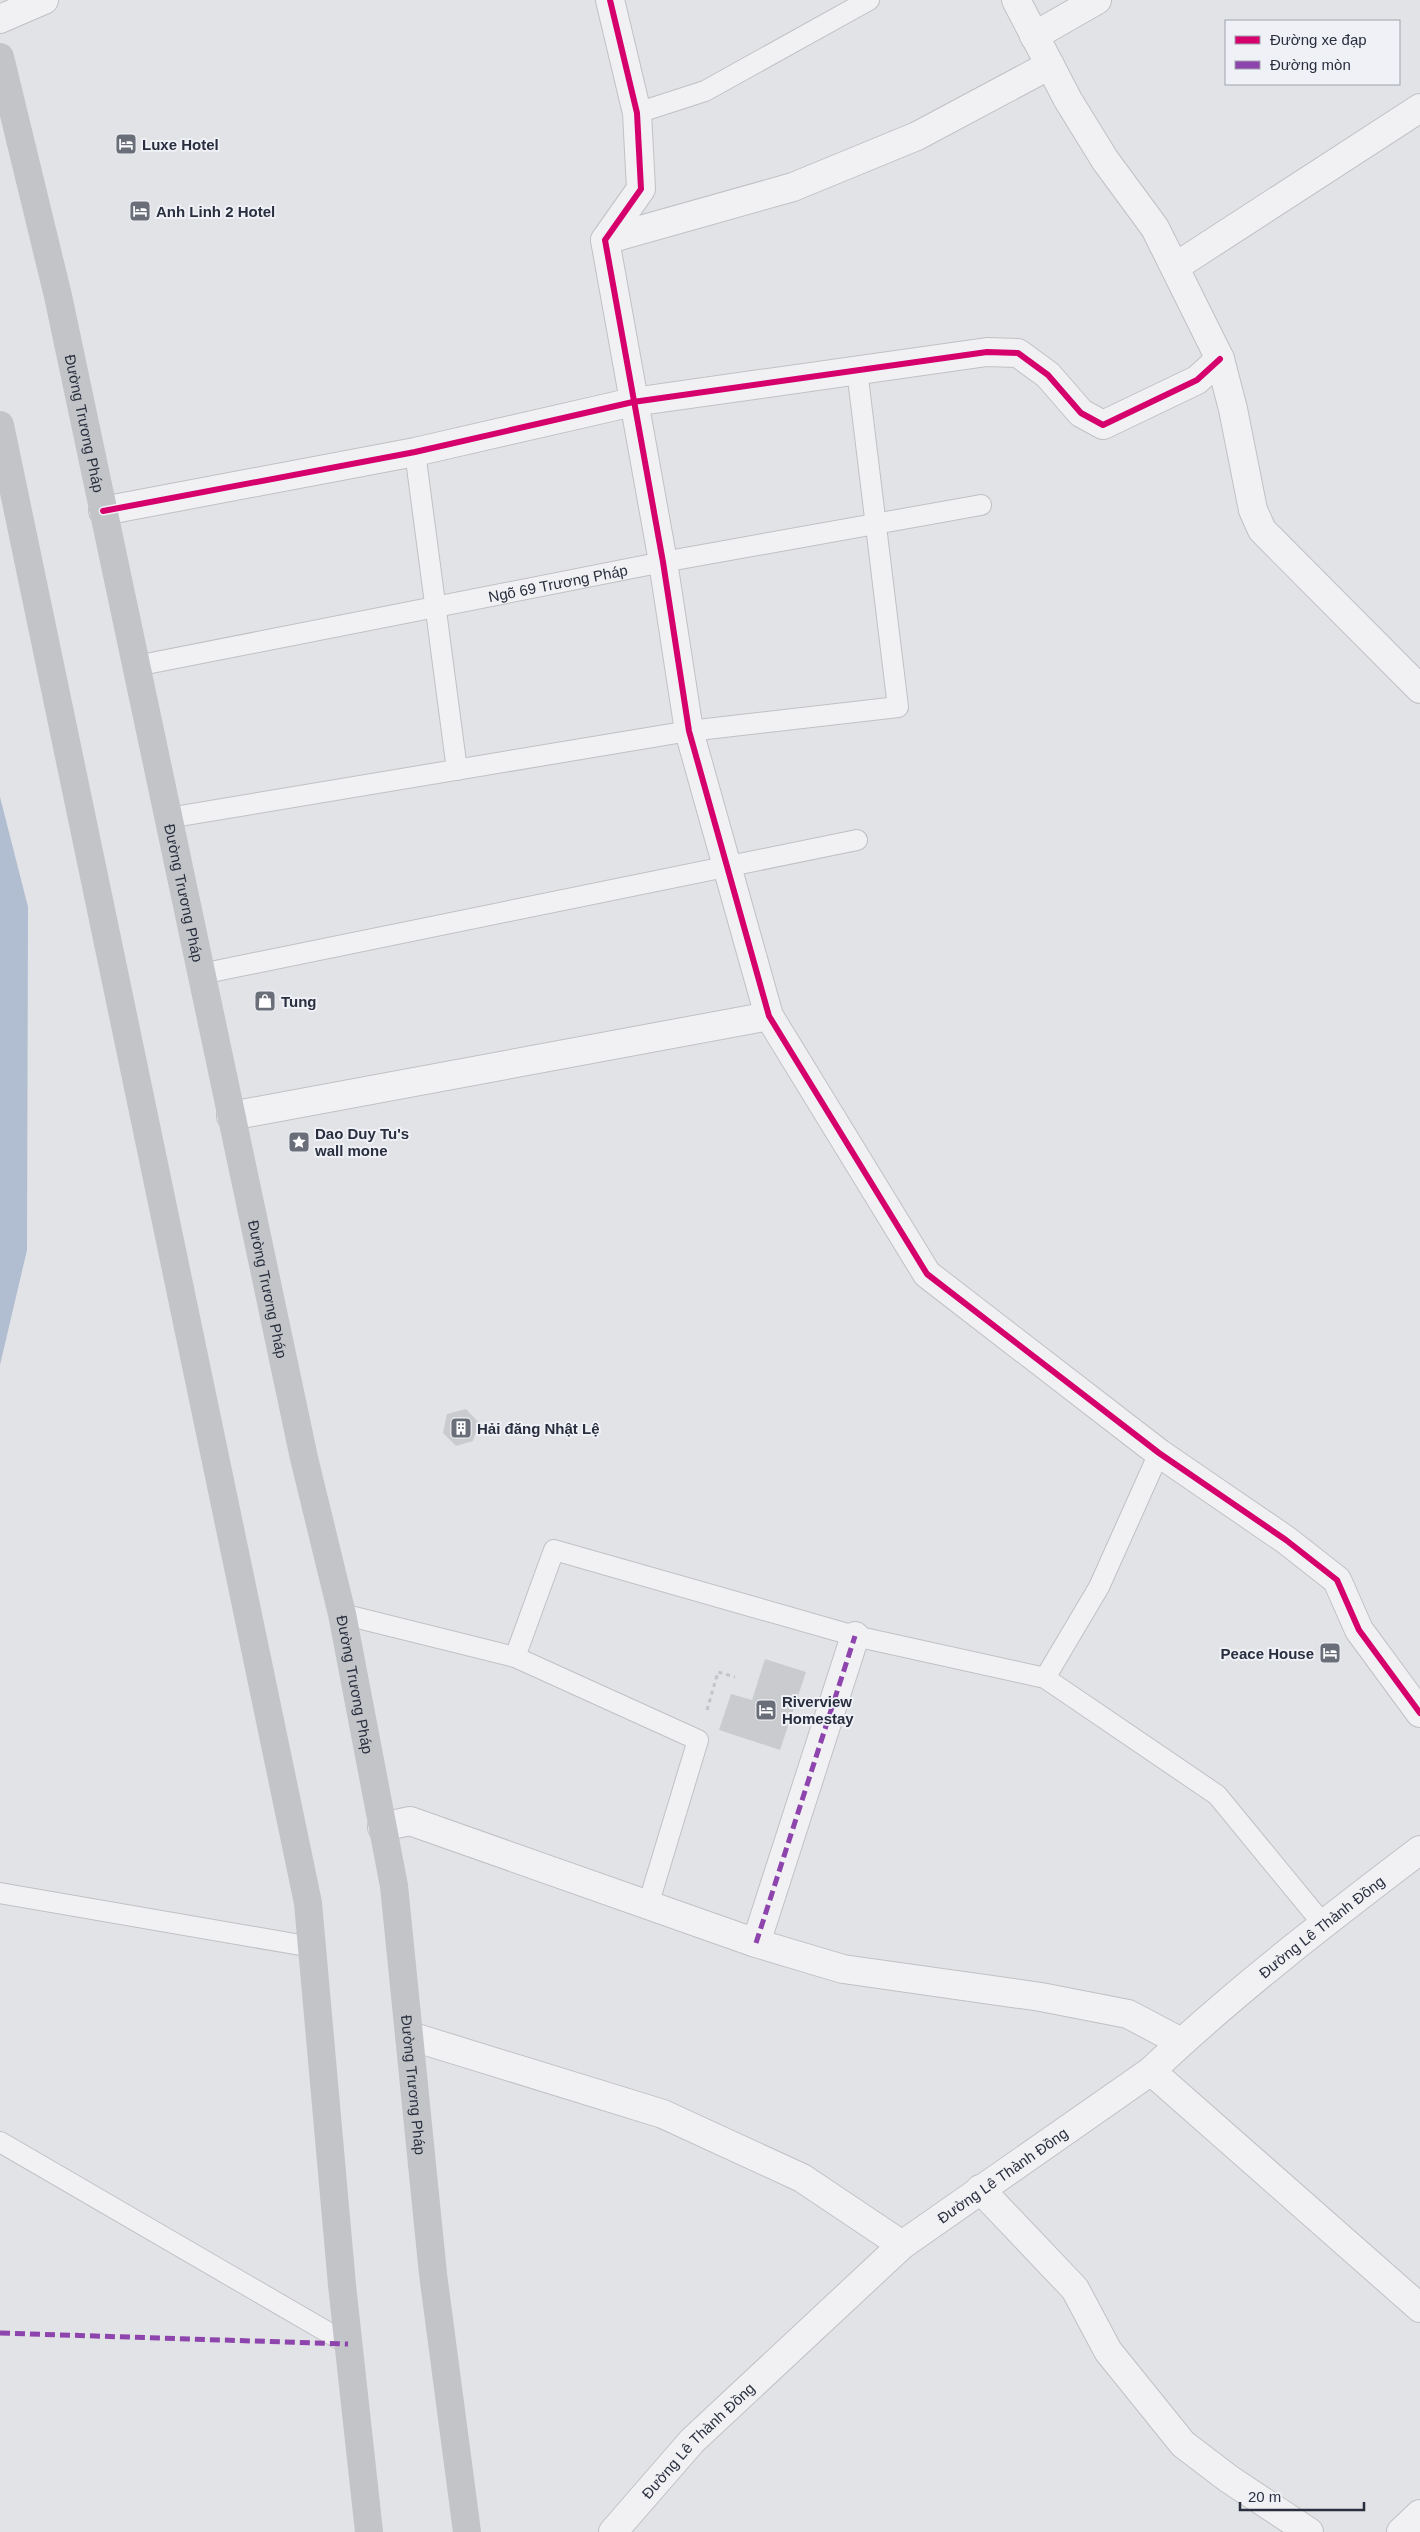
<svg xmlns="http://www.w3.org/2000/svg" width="1420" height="2532" viewBox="0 0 1420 2532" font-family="Arial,sans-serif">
<rect width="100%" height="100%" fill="#e2e3e6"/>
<path fill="#b1bdd0" d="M0,797L28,907L27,1250L0,1365Z"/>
<g fill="#cacbce">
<path d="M466,1409L479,1423L473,1441L456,1446L443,1433L447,1414Z"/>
<path d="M765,1659L806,1672L780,1750L719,1730L731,1694L752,1700Z"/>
</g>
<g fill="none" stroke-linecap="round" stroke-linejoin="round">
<g stroke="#c0c1c4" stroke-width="22">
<g id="service">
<path d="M637,113L705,91L869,0"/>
<path d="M415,452L457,770"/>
<path id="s1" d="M136,666L663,562L981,505"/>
<path d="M168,818L689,731L898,707L857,370"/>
<path d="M201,974L857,840"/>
<path d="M342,1614L515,1657L698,1740L648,1905"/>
<path d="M515,1657L554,1550L855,1636L1045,1678L1217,1795L1323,1924"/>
<path d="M1045,1678L1099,1587L1159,1453"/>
<path d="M0,1893L312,1947"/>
<path d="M0,2142L348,2344"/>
</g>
</g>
<g stroke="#c0c1c4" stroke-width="30">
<g id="minor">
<path d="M610,0L637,113L641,189L605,240L663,562L689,731L769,1016L927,1274L1159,1453L1286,1540L1337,1580L1359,1630L1420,1713"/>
<path d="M1016,0L1068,100L1105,160L1155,228L1220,359L1233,409L1253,510L1262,530L1420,689"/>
<path d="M0,19L44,0"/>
<path d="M1034,36L1097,0"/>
<path d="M605,240L793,187L917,136L1050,65"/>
<path d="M1175,267L1420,108"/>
<path d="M103,511L415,452L633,402L987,352L1018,353L1048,375L1081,413L1103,425L1197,380L1220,359"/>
<path d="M231,1116L769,1016"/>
<path d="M382,1827L410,1821L756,1943L843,1969L1041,1997L1128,2014L1181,2042"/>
<path d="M756,1943L855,1636"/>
<path d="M410,2036L663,2114L802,2178L902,2245"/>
<path d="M1151,2071L1420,2308"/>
<path d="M980,2189L1075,2289L1108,2351L1183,2444L1229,2479L1309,2532"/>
<path d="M1401,2532L1420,2514"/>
</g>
</g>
<g stroke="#c0c1c4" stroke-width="30">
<g id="tertiary">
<path id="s2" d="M613,2532L692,2441L902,2245L1151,2071C1235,1991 1328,1920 1420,1850"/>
</g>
</g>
<path stroke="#c3c4ca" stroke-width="3" stroke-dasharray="4 4" stroke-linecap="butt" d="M707,1710L718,1672L735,1677"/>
<use href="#service" stroke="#f1f1f3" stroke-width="20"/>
<use href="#minor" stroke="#f1f1f3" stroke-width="28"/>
<use href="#tertiary" stroke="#f1f1f3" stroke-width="28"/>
<g stroke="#c2c4c8" stroke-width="28">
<path id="s3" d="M0,57L58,296L304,1458L342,1614L394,1886L433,2274L467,2532"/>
<path d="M0,425L308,1903L342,2285L369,2532"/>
</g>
<g stroke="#8e44ad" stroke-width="5" stroke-dasharray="10 5" stroke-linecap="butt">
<path d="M756,1943L855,1636"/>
<path d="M0,2333L348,2344"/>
</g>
<g stroke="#eff1f6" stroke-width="9">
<g id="cycleway">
<path d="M610,0L637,113L641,189L605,240L663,562L689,731L769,1016L927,1274L1159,1453L1286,1540L1337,1580L1359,1630L1420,1713"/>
<path d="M103,511L415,452L633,402L987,352L1018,353L1048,375L1081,413L1103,425L1197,380L1220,359"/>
</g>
</g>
<use href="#cycleway" stroke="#d6006c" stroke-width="6"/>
</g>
<defs>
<g id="hotel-square" transform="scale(1.125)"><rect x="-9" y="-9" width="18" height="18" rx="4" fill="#6a6e79" stroke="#eff1f6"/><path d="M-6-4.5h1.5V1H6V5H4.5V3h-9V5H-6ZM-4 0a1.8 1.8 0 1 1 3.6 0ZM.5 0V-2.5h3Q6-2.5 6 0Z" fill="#fff"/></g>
<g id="shop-square" transform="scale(1.125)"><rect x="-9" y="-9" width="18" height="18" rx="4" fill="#6a6e79" stroke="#eff1f6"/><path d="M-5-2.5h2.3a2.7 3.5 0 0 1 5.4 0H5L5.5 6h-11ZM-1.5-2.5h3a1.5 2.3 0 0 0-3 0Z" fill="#fff"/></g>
<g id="sight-square" transform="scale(1.125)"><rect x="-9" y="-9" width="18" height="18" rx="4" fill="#6a6e79" stroke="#eff1f6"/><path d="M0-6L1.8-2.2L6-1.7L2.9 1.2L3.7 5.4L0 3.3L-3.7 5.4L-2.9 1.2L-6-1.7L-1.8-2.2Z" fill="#fff"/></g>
<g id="building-square" transform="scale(1.125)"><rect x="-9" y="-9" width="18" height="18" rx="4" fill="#6a6e79" stroke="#eff1f6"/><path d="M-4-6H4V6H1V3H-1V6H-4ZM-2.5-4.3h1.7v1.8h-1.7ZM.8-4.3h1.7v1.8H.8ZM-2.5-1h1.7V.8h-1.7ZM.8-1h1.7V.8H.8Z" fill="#fff"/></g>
</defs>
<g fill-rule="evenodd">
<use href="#hotel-square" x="126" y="144"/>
<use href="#hotel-square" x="140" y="211"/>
<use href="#shop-square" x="265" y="1001"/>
<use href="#sight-square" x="299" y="1142"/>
<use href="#building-square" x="461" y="1428"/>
<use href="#hotel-square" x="1330" y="1653"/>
<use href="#hotel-square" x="766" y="1710"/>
</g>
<g text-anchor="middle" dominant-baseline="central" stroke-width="4" stroke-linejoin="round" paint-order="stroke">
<g font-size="15" font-weight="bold" fill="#292f3f" stroke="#eff1f6" text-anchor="start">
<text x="142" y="144">Luxe Hotel</text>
<text x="156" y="211">Anh Linh 2 Hotel</text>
<text x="281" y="1001">Tung</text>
<text x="315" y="1133">Dao Duy Tu's<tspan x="315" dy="17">wall mone</tspan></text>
<text x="477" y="1428">Hải đăng Nhật Lệ</text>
<text x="1314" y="1653" text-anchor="end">Peace House</text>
<text x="782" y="1701">Riverview<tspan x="782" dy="17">Homestay</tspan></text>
</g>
<g font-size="15" fill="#292f3f" stroke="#eff1f6">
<text stroke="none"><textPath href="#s3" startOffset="376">Đường Trương Pháp</textPath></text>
<text stroke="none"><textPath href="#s1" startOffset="430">Ngõ 69 Trương Pháp</textPath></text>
<text stroke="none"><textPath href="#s3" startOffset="856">Đường Trương Pháp</textPath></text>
<text stroke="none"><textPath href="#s3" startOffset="1261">Đường Trương Pháp</textPath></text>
<text stroke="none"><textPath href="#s3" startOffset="1666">Đường Trương Pháp</textPath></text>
<text stroke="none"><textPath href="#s2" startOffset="935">Đường Lê Thành Đồng</textPath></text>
<text stroke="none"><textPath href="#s3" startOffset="2071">Đường Trương Pháp</textPath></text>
<text stroke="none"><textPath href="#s2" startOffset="530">Đường Lê Thành Đồng</textPath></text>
<text stroke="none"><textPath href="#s2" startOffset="125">Đường Lê Thành Đồng</textPath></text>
</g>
</g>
<rect x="1225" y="20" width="175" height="65" fill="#eff1f6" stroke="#a0a3ad"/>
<rect x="1235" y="36" width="25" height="8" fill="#d6006c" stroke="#a0a3ad"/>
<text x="1270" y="45" font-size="15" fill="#292f3f">Đường xe đạp</text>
<rect x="1235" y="61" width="25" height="8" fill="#8e44ad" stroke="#a0a3ad"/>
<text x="1270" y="70" font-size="15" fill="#292f3f">Đường mòn</text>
<path d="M1240 2502v8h124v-8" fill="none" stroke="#292f3f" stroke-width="2.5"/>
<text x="1248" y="2502" font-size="15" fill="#292f3f" stroke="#eff1f6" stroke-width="4" paint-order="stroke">20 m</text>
</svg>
